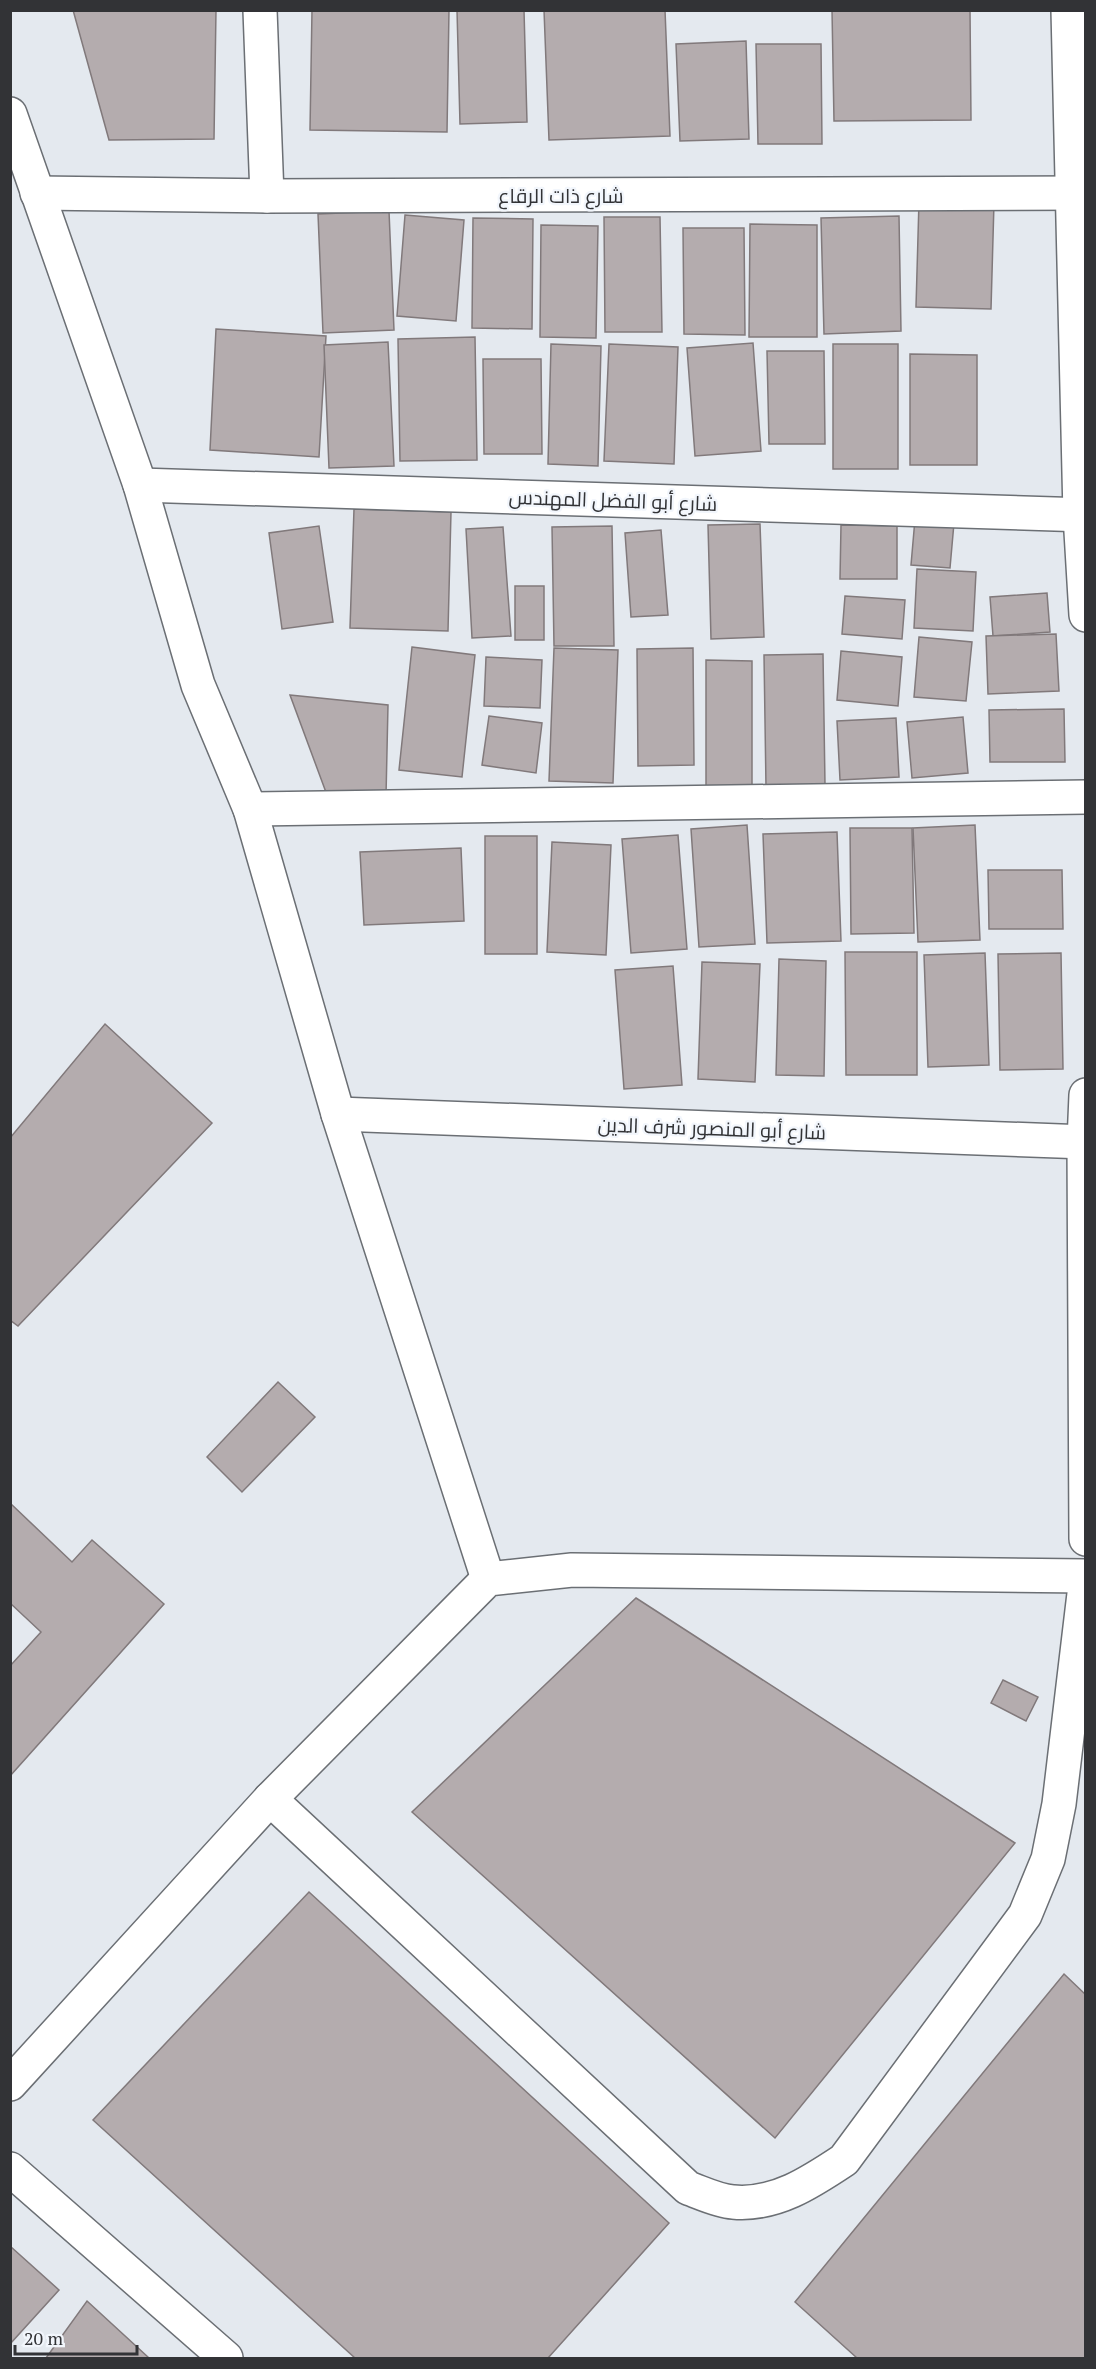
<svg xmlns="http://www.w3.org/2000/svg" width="1096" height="2369" viewBox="0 0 1096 2369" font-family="'PT Serif',Cairo,serif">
<rect width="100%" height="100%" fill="#e4e9ef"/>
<g fill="#b4acae" stroke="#81797b" stroke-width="1.5">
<path d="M73,10H216L214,139L109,140Z"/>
<path d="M312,10H449L447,132L310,130Z"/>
<path d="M457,10H524L527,122L460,124Z"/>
<path d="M544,10H665L670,136L549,140Z"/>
<path d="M832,10H970L971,120L834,121Z"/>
<path d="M746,41L749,139L680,141L676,44Z"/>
<path d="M756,44H821L822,144H758Z"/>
<path d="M919,201L994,203L991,309L916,307Z"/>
<path d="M389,211L394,330L323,333L318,214Z"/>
<path d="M405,215L464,220L456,321L397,316Z"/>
<path d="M899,216L901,331L824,334L821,218Z"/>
<path d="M604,217H660L662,332H605Z"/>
<path d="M473,218L533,219L532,329L472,328Z"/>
<path d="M750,224L817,225V337H749Z"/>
<path d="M541,225L598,226L596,338L540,337Z"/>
<path d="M683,228H744L745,335L684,334Z"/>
<path d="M216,329L326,336L319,457L210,450Z"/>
<path d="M475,337L477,460L400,461L398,339Z"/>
<path d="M388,342L394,466L329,468L324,345Z"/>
<path d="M753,343L761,451L695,456L687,348Z"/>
<path d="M551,344L601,346L598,466L548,464Z"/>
<path d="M609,344L678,347L674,464L604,461Z"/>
<rect x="833" y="344" width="65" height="125"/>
<path d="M767,351H824L825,444H769Z"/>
<path d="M910,354L977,355V465H910Z"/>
<path d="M483,359H541L542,454H484Z"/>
<path d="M354,509L451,512L448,631L350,628Z"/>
<path d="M915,519L954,523L950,568L911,565Z"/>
<path d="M760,524L764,637L711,639L708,525Z"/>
<path d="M841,525L897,526V579H840Z"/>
<path d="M319,526L333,622L282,629L269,533Z"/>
<path d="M612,526L614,646H554L552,527Z"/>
<path d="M503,527L511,636L472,638L466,529Z"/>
<path d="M661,530L668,615L631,617L625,533Z"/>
<path d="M917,569L976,572L973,631L914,628Z"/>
<rect x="515" y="586" width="29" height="54"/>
<path d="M1047,593L1050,632L993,636L990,597Z"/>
<path d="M845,596L905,600L902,639L842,634Z"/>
<path d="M1056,634L1059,691L988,694L986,636Z"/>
<path d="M919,637L972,642L966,701L914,697Z"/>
<path d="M412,647L475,655L462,777L399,770Z"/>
<path d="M554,648L618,650L613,783L549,781Z"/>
<path d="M693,648L694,765L638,766L637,649Z"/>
<path d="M841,651L902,657L898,706L837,700Z"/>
<path d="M823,654L825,785L766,787L764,655Z"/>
<path d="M486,657L542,660L540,708L484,706Z"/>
<path d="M706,660L752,661V787H706Z"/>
<path d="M290,695L388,705L386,796L327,795Z"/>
<path d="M1064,709L1065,762H990L989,710Z"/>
<path d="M489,716L542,723L536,773L482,765Z"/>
<path d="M963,717L968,773L912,778L907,722Z"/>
<path d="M896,718L899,777L840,780L837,721Z"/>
<path d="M747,825L755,944L699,947L691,829Z"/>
<path d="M975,825L980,940L918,942L913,828Z"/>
<path d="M850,828H912L914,933L851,934Z"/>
<path d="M837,832L841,941L767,943L763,834Z"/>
<path d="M678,835L687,949L631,953L622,839Z"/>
<rect x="485" y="836" width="52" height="118"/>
<path d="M552,842L611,845L606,955L547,952Z"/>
<path d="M461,848L464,921L364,925L360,852Z"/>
<path d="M988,870H1062L1063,929H989Z"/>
<path d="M845,952H917V1075H846Z"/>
<path d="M985,953L989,1065L928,1067L924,955Z"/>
<path d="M1061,953L1063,1069L1000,1070L998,954Z"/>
<path d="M779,959L826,961L824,1076L776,1075Z"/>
<path d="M702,962L760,964L755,1082L698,1079Z"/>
<path d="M673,966L682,1085L624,1089L615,970Z"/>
<path d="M105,1024L212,1123L18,1326L10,1320V1138Z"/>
<path d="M278,1382L315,1417L242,1492L207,1457Z"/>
<path d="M10,1503L72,1562L92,1540L164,1604L10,1776V1666L41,1632L10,1603Z"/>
<path d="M636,1598L1015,1843L775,2138L412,1812Z"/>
<path d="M1003,1680L1038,1697L1026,1721L991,1703Z"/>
<path d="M309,1892L669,2223L548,2358H355L93,2120Z"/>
<path d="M1064,1974L1086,1995V2358H857L795,2302Z"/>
<path d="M10,2246L59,2290L10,2344Z"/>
<path d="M87,2301L149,2358H46Z"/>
</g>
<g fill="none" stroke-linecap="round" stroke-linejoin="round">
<g stroke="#6b6f74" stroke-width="36">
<g id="minor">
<path d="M260,10L267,196"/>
<path d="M1068,10L1080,515L1086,615"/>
<path d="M10,114L140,485L198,685L250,809L338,1114L488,1579"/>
<path d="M37,193L267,196L1086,193"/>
<path d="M140,485L1086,515"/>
<path d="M250,809L1086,797"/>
<path d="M1086,1095L1084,1142L1086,1539"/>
<path d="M338,1114L1086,1142"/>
<path d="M270,1799L688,2188C702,2193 718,2201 733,2202C775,2206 811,2182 844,2160L1025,1915L1048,1859L1059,1804L1086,1577"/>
<path d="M10,2169L226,2358"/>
</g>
</g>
<g stroke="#6b6f74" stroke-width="36">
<path id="tertiary" d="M10,2084L270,1799L488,1579L572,1570L1086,1576"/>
</g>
<use href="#minor" stroke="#fff" stroke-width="33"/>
<use href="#tertiary" stroke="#fff" stroke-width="33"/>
</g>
<g text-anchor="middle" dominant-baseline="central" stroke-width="4.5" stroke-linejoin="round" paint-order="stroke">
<g font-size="20" fill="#323336" stroke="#f2f6fc">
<text x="561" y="195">شارع ذات الرقاع</text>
<text transform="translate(613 500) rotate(2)">شارع أبو الفضل المهندس</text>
<text transform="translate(712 1128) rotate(2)">شارع أبو المنصور شرف الدين</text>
</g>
</g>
<rect width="1096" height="2369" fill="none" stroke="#323336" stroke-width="24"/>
<path d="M15 2345v9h122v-9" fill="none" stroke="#323336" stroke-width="3"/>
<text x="24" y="2345" font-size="18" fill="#323336" stroke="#f2f6fc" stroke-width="4.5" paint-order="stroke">20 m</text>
</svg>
